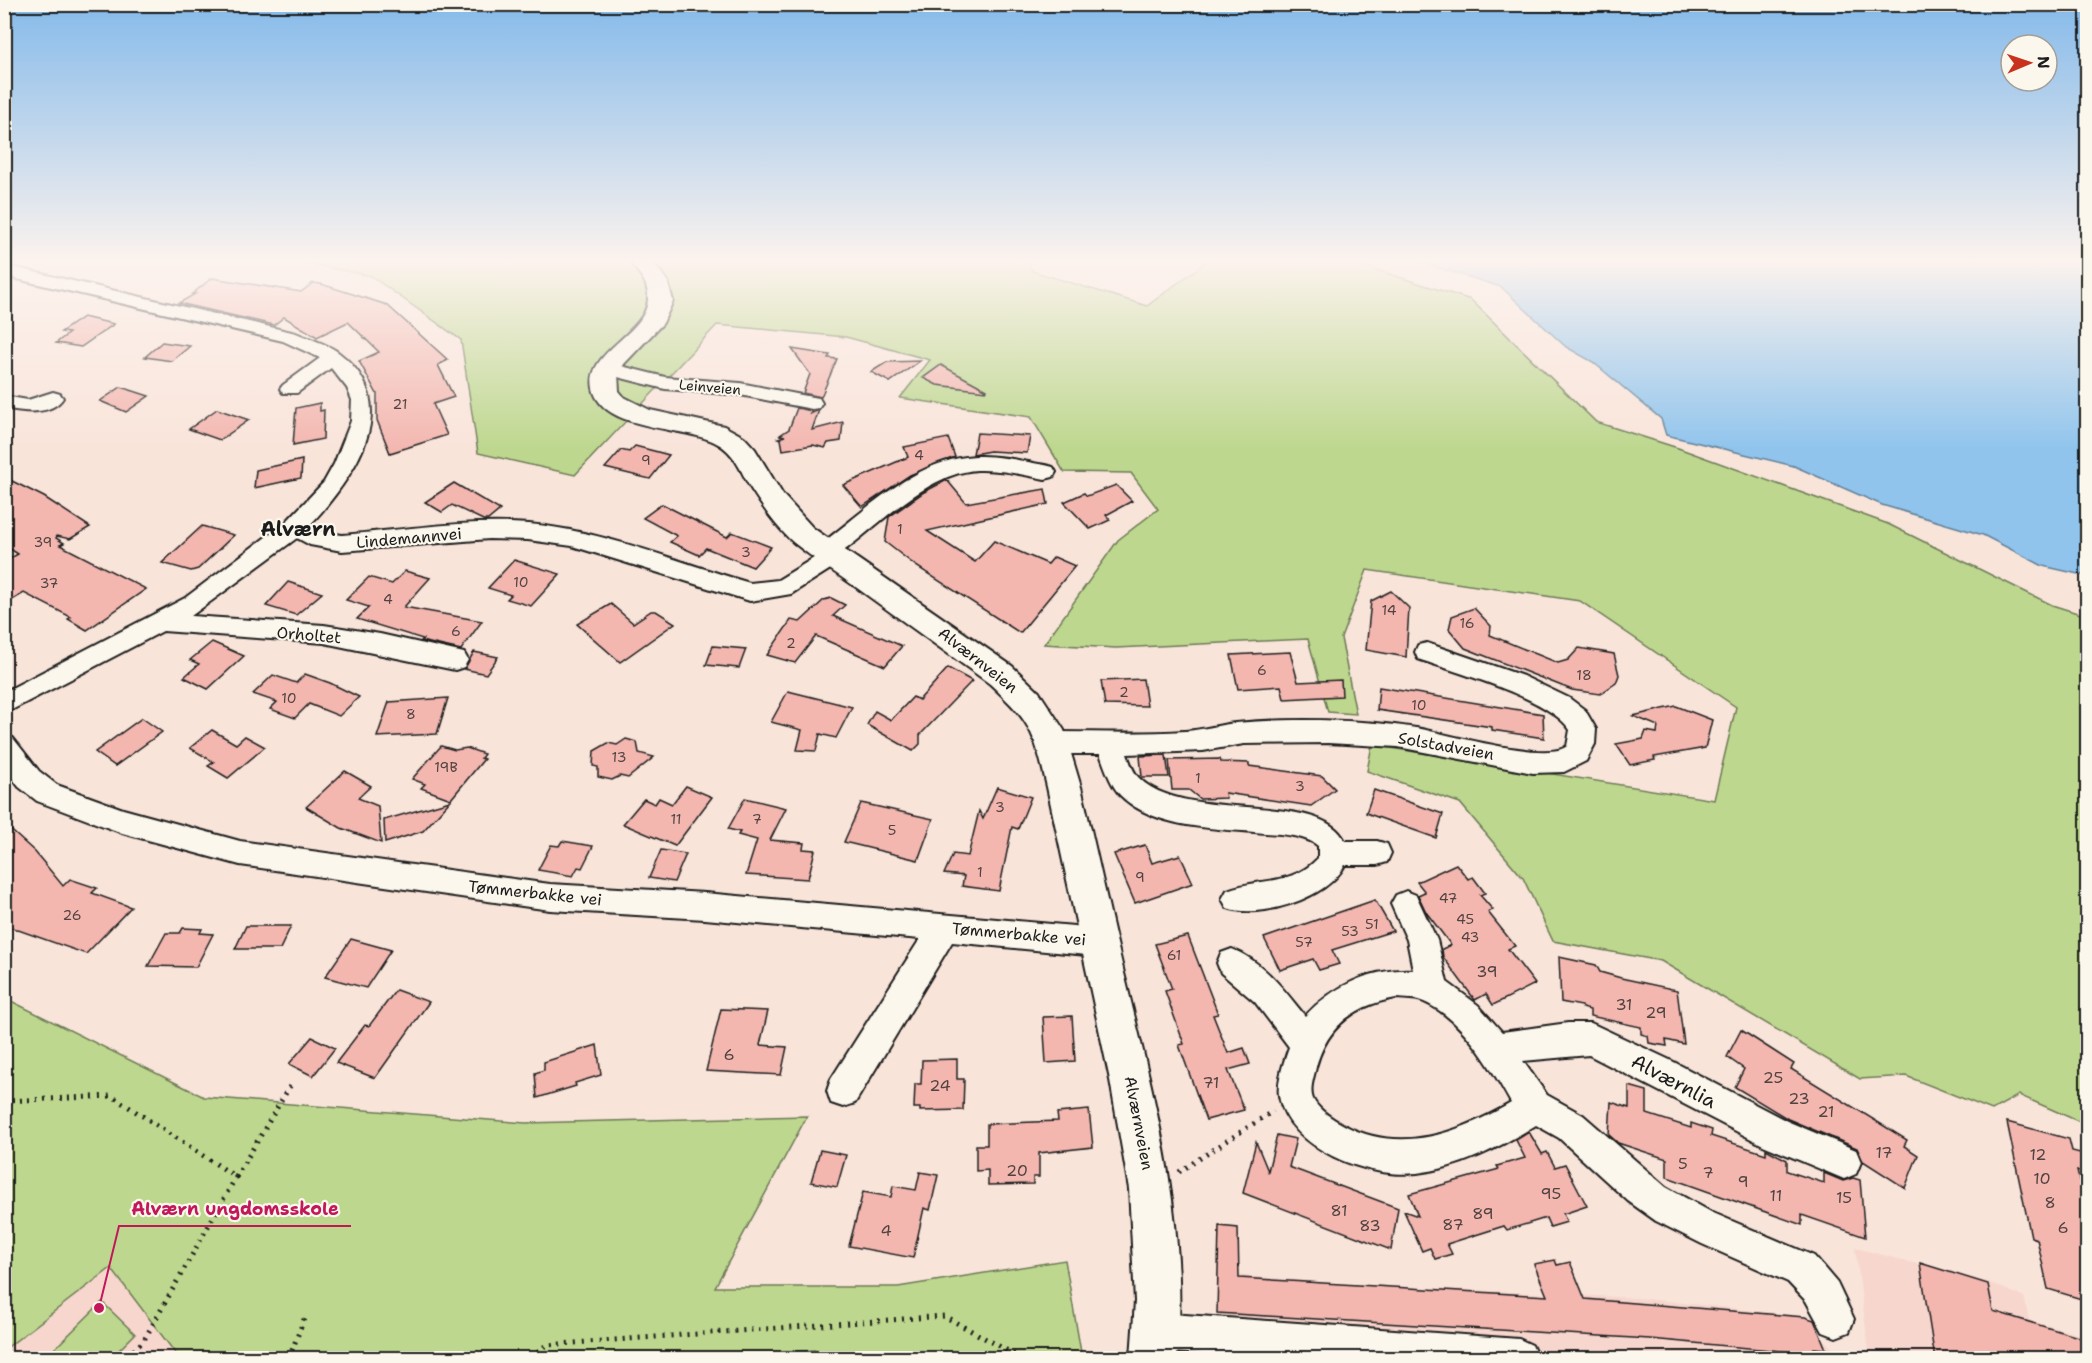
<svg xmlns="http://www.w3.org/2000/svg" width="2092" height="1363" viewBox="0 0 2092 1363" font-family="'Shantell Sans',sans-serif">
<rect width="100%" height="100%" fill="#f9e4da"/>
<filter id="ink" filterUnits="userSpaceOnUse"><feTurbulence type="fractalNoise" baseFrequency=".0167" numOctaves="2"/><feDisplacementMap in="SourceGraphic" scale="12" xChannelSelector="R" yChannelSelector="G"/><feConvolveMatrix kernelMatrix="1 2 1 2 8 2 1 2 1" color-interpolation-filters="sRGB"/></filter>
<g filter="url(#ink)">
<g fill="#f7d6cd">
<path d="M1855,1248L1988,1282L2024,1297L2029,1320L2087,1337V1358H1870Z"/>
<path d="M111,1268L179,1358H5V1349Z"/>
<path d="M1216,1273L1330,1283L1638,1298L1803,1316L1832,1348L1852,1358H1225L1218,1312Z"/>
</g>
<g fill="#bdd78e" stroke="#6c7a55" stroke-width="1.5">
<path d="M286,259H1026L1032,271L1147,306L1210,259L1358,264L1471,300L1596,422L1678,448L1888,524L2052,605L2087,616V1125L2019,1095L1992,1110L1906,1076L1860,1079L1661,961L1553,941L1523,878L1460,803L1367,771L1372,745L1714,800L1736,707L1580,601L1367,570L1341,638L1356,714L1328,712L1308,639L1116,648L1044,644L1118,540L1158,509L1131,473L1064,472L1031,417L900,398L930,360L846,337L717,325L575,475L478,453L461,340L371,276Z"/>
<path d="M5,998L204,1097L525,1123L807,1116L715,1287H898L1065,1260L1082,1358H810L817,1350L711,1358H179L111,1268L5,1349Z"/>
<path d="M102,1302L135,1334L111,1358H45Z"/>
</g>
<path fill="#90c4ed" stroke="#628199" stroke-width="1.5" d="M1410,259H2087V576L2043,566L1983,535L1882,505L1794,466L1666,435L1661,419L1593,362L1566,347L1501,287Z"/>
<g fill="#f3b7b0" stroke="#1c1c1c" stroke-width="1.5">
<path d="M212,278L301,292L313,283L321,284L387,305L448,360L438,365L454,397L433,404L447,435L390,453L377,420V394L359,361L379,352L348,322L317,337L284,317L274,325L179,303L195,294H192Z"/>
<path d="M83,317L114,324L81,347L56,343L69,333L61,332Z"/>
<path d="M162,342L190,346L172,361L145,357Z"/>
<path d="M792,349L830,355L828,358L837,359L821,397L803,393L810,374Z"/>
<path d="M920,361L890,382L871,372L887,362Z"/>
<path d="M941,365L987,390L986,391L937,385L923,378Z"/>
<path d="M121,387L149,396L126,412L100,401Z"/>
<path d="M320,403V411L324,410L323,439L293,445L296,408Z"/>
<path d="M797,408L812,411L810,414L819,410L812,430L843,422L841,441L828,443L825,448L813,445L783,450L781,439L778,438L785,436L780,435L789,429Z"/>
<path d="M217,409L249,420L220,440L189,429Z"/>
<path d="M977,433L1030,436L1027,453L990,451L973,454Z"/>
<path d="M948,438L955,457L910,475L862,507L843,485L908,457L904,447Z"/>
<path d="M635,446L669,455L650,479L605,468L621,450L629,452Z"/>
<path d="M302,460L301,478L254,488L256,470Z"/>
<path d="M4,477L44,497L90,527L70,539L57,536L56,538L64,543L60,545L146,589L87,630L68,619L71,617L24,593L4,605V562L18,554L4,545Z"/>
<path d="M947,480L966,503L1045,489L1048,504L927,531L975,562L994,541L1048,564L1054,557L1075,566L1020,633L916,566L885,542L889,517L924,492Z"/>
<path d="M454,483L500,510L488,520H483L452,505L442,512L425,502Z"/>
<path d="M1116,485L1132,501L1106,515L1110,520L1090,529L1064,502L1084,493L1087,496Z"/>
<path d="M662,504L727,537L732,532L771,547L753,567L706,548L699,555L670,542L677,536L643,518Z"/>
<path d="M202,526L234,535L198,569L191,571L162,563Z"/>
<path d="M514,560L560,574L531,606L507,599L511,595L488,588Z"/>
<path d="M405,571L430,578L404,607L482,621L461,650L421,641L423,639L357,619L369,607L346,600L369,577L392,584Z"/>
<path d="M288,582L322,593L296,615L266,606Z"/>
<path d="M1391,591L1409,608L1406,657L1366,650L1371,601Z"/>
<path d="M831,598L845,605L833,616L902,646L885,666L816,636L795,663L767,655L791,620L800,622L824,600Z"/>
<path d="M611,604L633,623L651,611H656L675,623L620,662L577,624Z"/>
<path d="M1474,608L1491,626L1490,635L1558,663L1568,660L1579,648L1614,654L1619,675L1616,683L1600,694L1572,690L1465,648L1449,629L1452,616Z"/>
<path d="M212,642L244,656L208,689L184,677L199,664L190,660Z"/>
<path d="M713,646L746,649L739,668L706,665Z"/>
<path d="M474,652L498,657L486,674L464,669Z"/>
<path d="M1290,652L1298,682L1341,680L1342,696L1284,699L1281,686L1238,689L1231,655Z"/>
<path d="M948,668L972,681L920,735V744L913,751L867,725L875,711L891,720L913,697L919,700Z"/>
<path d="M305,674L330,683L359,697L339,716L309,704L295,718L270,709L277,702L253,694L273,675L296,683Z"/>
<path d="M1143,679L1147,706L1105,705L1101,681Z"/>
<path d="M1379,687L1543,714L1544,738L1492,730V727L1377,710Z"/>
<path d="M788,691L852,707L836,738L820,734L816,751L797,750L802,730L771,722Z"/>
<path d="M448,698L437,734L377,737L389,702Z"/>
<path d="M1676,706L1712,720L1705,748L1654,757L1655,760L1630,765L1616,744L1643,739L1646,731L1657,733L1658,726L1633,716Z"/>
<path d="M142,718L162,732L115,766L95,752Z"/>
<path d="M212,730L236,744L245,736L265,747L228,778L208,766L214,762L190,748Z"/>
<path d="M626,739L637,742L639,753L654,757L628,778L620,776L612,780L598,777V767L593,766L594,751L608,743L617,745Z"/>
<path d="M441,746L455,750L467,748L484,754L481,758L484,759L451,799L421,788L425,784L412,779Z"/>
<path d="M1166,755L1169,777H1142L1140,756Z"/>
<path d="M1220,759L1221,762L1249,763V766L1322,776L1335,789L1311,806L1225,793L1226,798L1200,799L1189,790H1172L1169,760Z"/>
<path d="M345,771L371,786L358,798L378,806L381,843L341,828L306,807Z"/>
<path d="M686,786L712,797L675,846L623,824L644,799L655,804L659,798L672,804Z"/>
<path d="M997,787L1031,797L1018,829L1012,827L999,891L962,886L964,876L944,874L953,854L968,856L979,811L983,819Z"/>
<path d="M1374,790L1443,814L1436,838L1366,813Z"/>
<path d="M745,798L786,808L770,840L804,843L803,849L815,850L808,879L746,875L757,840L738,835L740,832L728,829Z"/>
<path d="M450,801L423,831L385,843L384,820Z"/>
<path d="M861,803L933,819L918,860L844,842Z"/>
<path d="M4,824L35,852L63,886L70,879L97,888L92,893L131,907L86,954L4,925Z"/>
<path d="M562,841L593,846L582,868L578,867L573,876L538,870L551,845L559,846Z"/>
<path d="M1145,845L1152,863L1180,855L1193,883L1135,903L1114,854Z"/>
<path d="M661,850L686,854L674,882L649,878Z"/>
<path d="M1456,864L1468,879L1473,877L1485,893L1480,895L1493,910L1488,912L1515,946L1508,949L1535,984L1493,1005L1486,994L1475,1000L1443,957L1442,949L1451,945L1426,912L1418,895L1425,892L1417,882Z"/>
<path d="M1375,900L1393,931L1332,950L1339,964L1319,970L1313,959L1280,970L1264,938Z"/>
<path d="M246,926H291L280,949H235Z"/>
<path d="M183,928L202,929L200,933L213,934L196,967L148,966L166,933H180Z"/>
<path d="M1188,936L1218,1014L1213,1015L1228,1053L1244,1048L1250,1064L1228,1070L1244,1110L1206,1120L1179,1045L1184,1044L1165,991L1172,989L1155,944Z"/>
<path d="M351,939L391,950L366,988L325,977Z"/>
<path d="M1559,957L1596,965L1600,972L1621,978L1677,990L1684,1044L1666,1040L1667,1046L1649,1043L1648,1036L1641,1034V1027L1590,1016V1010L1582,1008V1006L1561,1002Z"/>
<path d="M396,990L429,1002L375,1078L336,1063L365,1025L369,1026Z"/>
<path d="M721,1009L768,1011L760,1045L787,1047L781,1075L706,1071Z"/>
<path d="M1072,1016L1075,1061L1046,1063L1043,1017Z"/>
<path d="M1741,1030L1794,1064L1791,1069L1907,1140L1904,1146L1918,1155L1905,1188L1863,1161L1857,1148L1788,1119L1735,1087L1744,1069L1727,1057Z"/>
<path d="M312,1037L335,1048L313,1076L289,1064Z"/>
<path d="M597,1045L601,1075L575,1083L576,1086L537,1098L535,1073L544,1070V1062Z"/>
<path d="M957,1059V1079H964L963,1110L920,1111V1108H914L915,1084H921L922,1060Z"/>
<path d="M1629,1086L1647,1091V1114L1691,1128V1123L1712,1130L1711,1136L1766,1154V1149L1787,1160V1171L1824,1183V1173L1843,1181L1853,1178L1860,1180L1865,1237L1802,1215V1225L1667,1177V1159L1618,1143L1609,1135L1611,1102L1629,1108Z"/>
<path d="M1089,1110L1093,1147L1039,1153V1177H1033V1184L988,1185V1170L976,1171V1145H987V1124L1058,1121L1057,1113Z"/>
<path d="M2007,1122L2069,1139L2072,1151L2088,1155V1174L2077,1171L2088,1214V1301L2048,1289L2037,1239L2031,1237Z"/>
<path d="M1529,1132L1542,1154L1547,1152L1555,1167L1565,1164L1587,1206L1563,1214L1567,1222L1550,1227L1546,1218L1507,1230L1504,1226L1447,1244L1452,1254L1435,1259L1430,1248L1422,1251L1404,1211L1418,1216L1409,1194L1499,1169L1497,1166L1525,1158L1516,1140Z"/>
<path d="M1277,1135L1296,1139L1289,1167L1398,1208L1391,1250L1243,1193L1256,1142L1268,1171Z"/>
<path d="M820,1150L846,1155L837,1187L811,1182Z"/>
<path d="M920,1172L938,1175L930,1210L924,1208L913,1258L849,1246L863,1192L891,1197L893,1186L916,1190Z"/>
<path d="M1219,1226L1238,1228L1239,1278L1547,1296L1534,1264L1555,1260L1557,1265L1570,1262L1585,1299L1805,1317L1814,1320L1826,1349L1814,1348L1816,1354L1650,1339L1217,1313Z"/>
<path d="M1920,1263L1988,1284L1993,1311L2088,1340V1359H1935Z"/>
</g>
<g fill="none" stroke-linecap="round" stroke-linejoin="round">
<g stroke="#1c1c1c" stroke-width="4">
<g id="minor">
<path d="M4,265L296,333C310,339 325,343 338,352C407,404 353,478 310,525L323,532L342,535C403,530 468,519 529,524C604,531 678,562 750,583L778,580L817,556L814,552L818,546C865,512 914,459 976,456C999,455 1022,461 1045,465L1053,467L1056,472L1053,477L1045,479C1023,475 1000,469 977,470C928,473 879,525 841,553L844,557L840,563L791,594L750,601L572,546L528,540L489,539L342,551L310,545L297,538L191,616L324,625L380,634L464,653L468,660L464,667L455,670L324,643L163,631L4,714V692L185,598L287,521L324,482L334,464L351,421L352,400L347,388L331,368L297,393H283L280,389L283,385L320,358L283,341L4,276Z"/>
<path d="M609,363L665,377L740,383L812,397L819,398L822,403L819,408L812,409L740,395L665,389L602,373L599,369L602,365Z"/>
<path d="M53,392L60,394L63,398C51,416 23,412 4,408V396L28,400Z"/>
<path d="M1427,643L1523,676L1569,698L1585,710L1596,729L1595,744L1586,761L1564,772L1533,773L1398,747L1328,743L1244,744L1203,751L1127,754C1130,762 1133,772 1139,778C1184,824 1321,789 1345,841H1377L1387,844L1391,853L1387,862L1377,865H1345C1329,898 1259,920 1227,908L1222,899L1227,890C1259,878 1292,886 1318,858V846L1314,843C1300,835 1281,834 1265,833C1219,828 1155,830 1120,795C1110,784 1105,767 1100,754H1053L1044,751L1040,743L1044,735L1053,732C1097,732 1141,734 1185,731C1202,730 1218,725 1235,723C1290,718 1361,719 1416,728C1444,733 1548,763 1567,746L1570,730C1550,698 1455,672 1418,659L1415,652L1418,645Z"/>
<path d="M4,735L13,738L39,771L57,785L123,809L240,841L550,884L705,893L1097,928L1108,932L1112,942L1108,952L1097,956L952,942L855,1103L843,1107L831,1103L827,1091L831,1079L920,939L705,919L550,910L240,865L122,833L37,801L19,787L4,767Z"/>
<path d="M1406,891L1416,895L1437,940L1447,982L1478,1005L1502,1032L1568,1023H1591L1672,1061L1787,1121L1856,1150L1861,1162L1856,1174L1844,1179L1763,1145L1589,1055L1523,1061L1547,1095L1583,1115L1666,1187L1711,1212L1814,1256L1837,1283L1854,1319L1849,1332L1836,1337L1823,1332L1806,1301L1788,1282L1702,1244L1656,1221L1628,1201L1559,1138L1536,1125C1499,1148 1460,1168 1417,1173C1370,1179 1288,1149 1279,1096C1277,1081 1284,1061 1289,1047L1255,1002L1221,973L1217,963L1221,953L1232,949C1263,961 1285,991 1305,1016C1333,986 1371,968 1413,970L1407,940L1391,904L1396,895ZM1396,998C1406,999 1415,998 1424,1002C1463,1019 1491,1067 1511,1103C1459,1133 1401,1155 1344,1125C1333,1119 1318,1110 1313,1099C1309,1089 1314,1077 1316,1067C1327,1026 1355,1005 1396,998Z"/>
<path d="M1157,1313L1519,1339L1532,1345L1538,1358H1266L1157,1351L1144,1345L1138,1332L1144,1319Z"/>
</g>
</g>
<g stroke="#1c1c1c" stroke-width="4">
<path id="major" d="M628,259H651L668,282L673,301L663,323L624,364L618,375L619,391L624,397L650,410L724,426L744,437L755,449L783,495L813,528L1012,666L1039,692L1064,730L1081,787C1096,849 1109,911 1124,973C1155,1100 1189,1227 1177,1358H1131L1135,1301L1129,1189L1110,1080L1047,787C1034,732 1032,723 990,684C946,652 901,620 857,588C836,573 814,559 794,543C777,528 763,508 751,489C742,474 736,455 720,445C689,425 608,433 594,392C580,347 662,333 646,285C643,276 633,267 628,259Z"/>
</g>
<g stroke="#1c1c1c" stroke-width="5" stroke-dasharray="2 6" stroke-linecap="butt">
<path d="M4,1101L112,1096L236,1177L144,1340L126,1358"/>
<path d="M1179,1172L1273,1111"/>
<path d="M236,1177L293,1081"/>
<path d="M289,1358L306,1314"/>
<path d="M532,1358L546,1345L944,1316L1021,1358"/>
</g>
<use href="#minor" fill="#fbf7ec" fill-rule="evenodd"/>
<use href="#major" fill="#fbf7ec" fill-rule="evenodd"/>
</g>
</g>
<linearGradient id="sky" x2="0" y2="1"><stop stop-color="#85baea"/><stop offset="0.58" stop-color="#fcf3ee"/><stop offset="1" stop-color="#fcf3ee" stop-opacity="0"/></linearGradient>
<rect width="2092" height="450" fill="url(#sky)"/>
<g text-anchor="middle" dominant-baseline="central" stroke-width="4.5" stroke-linejoin="round" paint-order="stroke">
<g font-size="14" fill="#1c1c1c" stroke="#fbf7ec">
<text transform="translate(710 387) rotate(5)">Leinveien</text>
</g>
<g font-size="14" fill="#524341">
<text x="400" y="404">21</text>
<text x="919" y="455">4</text>
<text x="646" y="460">9</text>
<text x="900" y="529">1</text>
<text x="43" y="542">39</text>
<text x="746" y="552">3</text>
<text x="521" y="582">10</text>
<text x="49" y="583">37</text>
<text x="388" y="599">4</text>
<text x="1389" y="610">14</text>
<text x="1467" y="623">16</text>
<text x="456" y="631">6</text>
<text x="791" y="643">2</text>
<text x="1262" y="670">6</text>
<text x="1584" y="675">18</text>
<text x="1124" y="692">2</text>
<text x="289" y="698">10</text>
<text x="1419" y="705">10</text>
<text x="411" y="714">8</text>
<text x="619" y="757">13</text>
<text x="446" y="767">19B</text>
<text x="1198" y="778">1</text>
<text x="1300" y="786">3</text>
<text x="1000" y="807">3</text>
<text x="676" y="819">11</text>
<text x="757" y="819">7</text>
<text x="892" y="830">5</text>
<text x="980" y="872">1</text>
<text x="1140" y="877">9</text>
<text x="1448" y="898">47</text>
<text x="72" y="915">26</text>
<text x="1465" y="919">45</text>
<text x="1372" y="924">51</text>
<text x="1350" y="931">53</text>
<text x="1470" y="937">43</text>
<text x="1304" y="942">57</text>
<text x="1174" y="955">61</text>
</g>
<g font-size="16" fill="#1c1c1c" stroke="#fbf7ec">
<text transform="translate(409 538) rotate(-5)">Lindemannvei</text>
<text transform="translate(309 635) rotate(5)">Orholtet</text>
<text transform="translate(978 660) rotate(38)">Alværnveien</text>
<text transform="translate(1446 746) rotate(10)">Solstadveien</text>
<text transform="translate(535 893) rotate(6)">Tømmerbakke vei</text>
<text transform="translate(1019 934) rotate(5)">Tømmerbakke vei</text>
<text transform="translate(1139 1123) rotate(79)">Alværnveien</text>
</g>
<g font-size="16" fill="#524341">
<text x="1487" y="971">39</text>
<text x="1624" y="1004">31</text>
<text x="1656" y="1012">29</text>
<text x="729" y="1054">6</text>
<text x="1773" y="1077">25</text>
<text x="1211" y="1082">71</text>
<text x="940" y="1085">24</text>
<text x="1799" y="1098">23</text>
<text x="1826" y="1111">21</text>
<text x="1884" y="1152">17</text>
<text x="2038" y="1154">12</text>
<text x="1683" y="1163">5</text>
<text x="1017" y="1170">20</text>
<text x="1708" y="1172">7</text>
<text x="2042" y="1178">10</text>
<text x="1743" y="1181">9</text>
<text x="1551" y="1193">95</text>
<text x="1776" y="1195">11</text>
<text x="1844" y="1197">15</text>
<text x="2050" y="1202">8</text>
<text x="1339" y="1210">81</text>
<text x="1483" y="1213">89</text>
<text x="1453" y="1224">87</text>
<text x="1370" y="1225">83</text>
<text x="2063" y="1227">6</text>
<text x="886" y="1230">4</text>
</g>
<g font-size="20" font-weight="bold" fill="#1c1c1c" stroke="#fbf7ec">
<text x="298" y="529">Alværn</text>
</g>
<g font-size="20" fill="#1c1c1c" stroke="#fbf7ec">
<text transform="translate(1674 1081) rotate(28)">Alværnlia</text>
</g>
</g>
<path fill="none" stroke="#c2185b" stroke-width="2" d="M99 1308L119 1226H351"/>
<circle fill="#c2185b" stroke="#fbf7ec" stroke-width="2" cx="99" cy="1308" r="6"/>
<g font-size="18" text-anchor="middle" font-weight="bold" fill="#c2185b" stroke="#fbf7ec" stroke-width="4.5" stroke-linejoin="round" paint-order="stroke">
<text x="235" y="1215">Alværn ungdomsskole</text>
</g>
<rect width="2092" height="1363" fill="none" stroke="#fbf7ec" stroke-width="24"/>
<rect x="12" y="12" width="2068" height="1339" fill="none" stroke="#1c1c1c" stroke-width="2" filter="url(#ink)"/>
<g transform="translate(2029 63) rotate(88)"><circle r="28" fill="#fbf7ec" stroke="#a29f99" stroke-width="1.5"/>
<path d="M0-4.5L10 22L0 15L-10 22Z" fill="#c8321e"/>
<text y="-9" font-size="16" font-weight="bold" text-anchor="middle" fill="#1c1c1c">N</text>
</g>
</svg>
